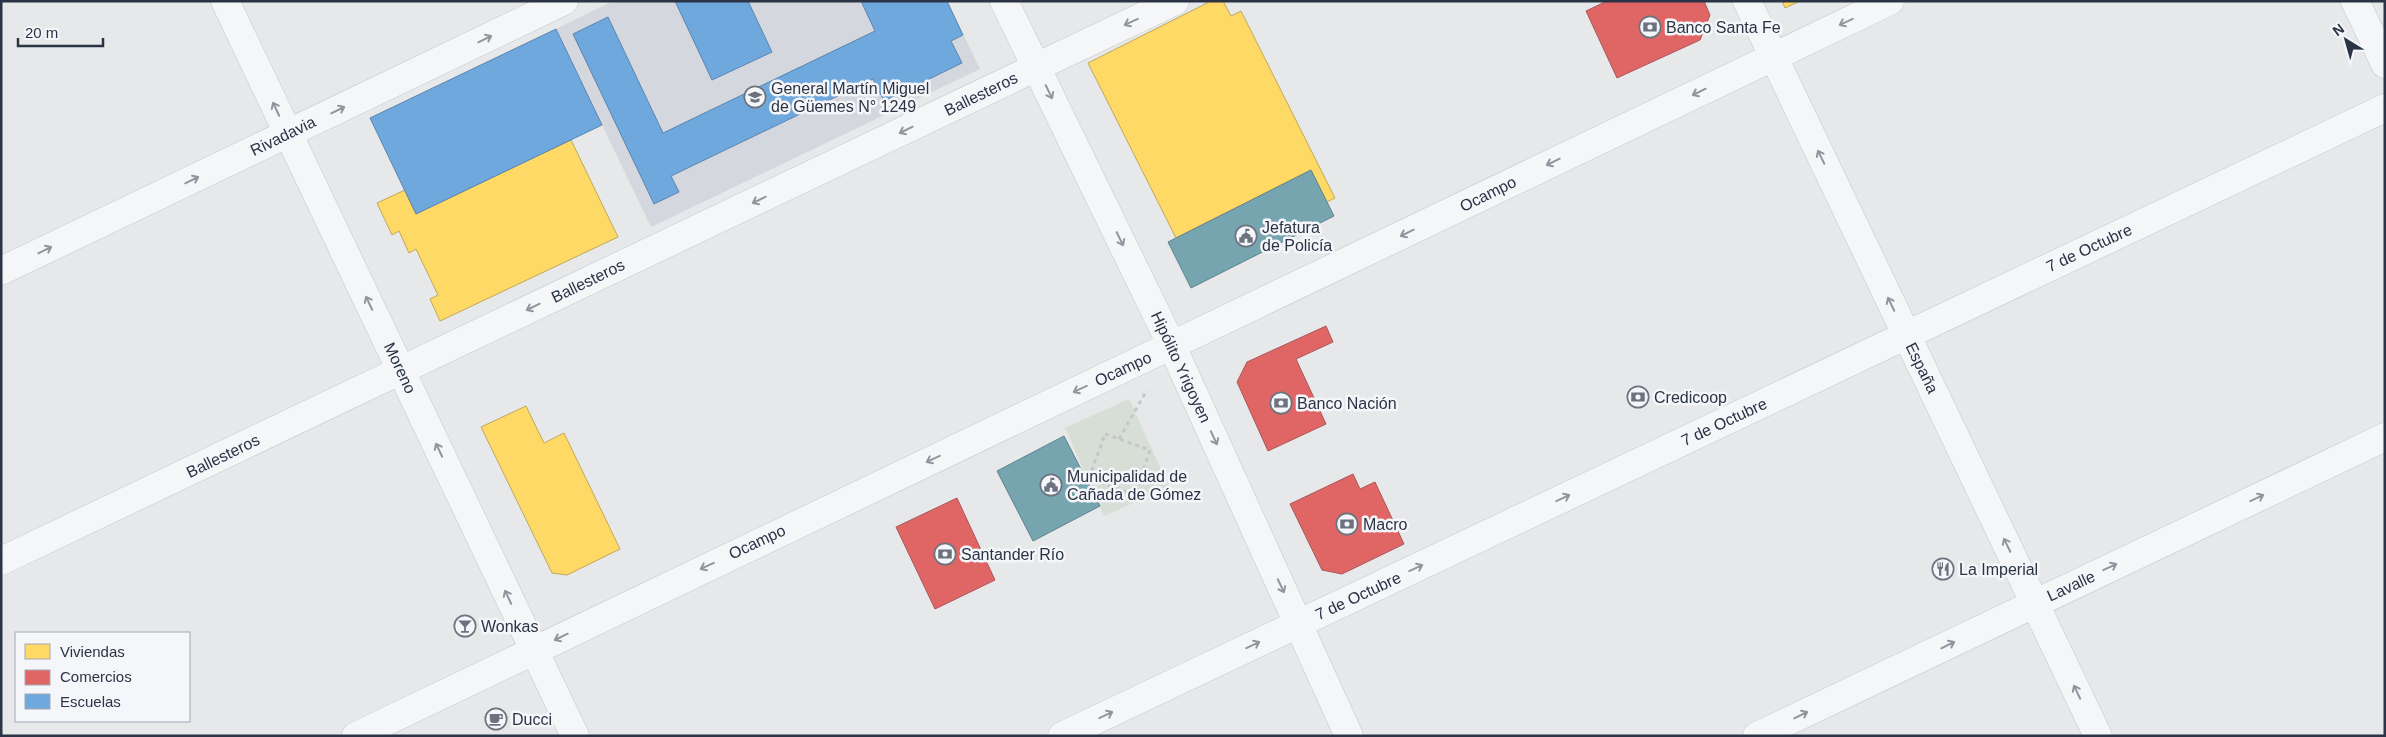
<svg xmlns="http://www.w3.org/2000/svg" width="2386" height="737" viewBox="0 0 2386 737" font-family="Helvetica,sans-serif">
<rect width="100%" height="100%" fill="#e6e8ea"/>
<path fill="#d4d7dd" d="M613,1H947L980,69L651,227L556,29Z"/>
<path fill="#d6ded6" d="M1129,399L1169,487L1104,516L1065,428Z"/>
<g fill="#ffd966" stroke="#bfa85c">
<path d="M1211,1H1223L1231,16L1241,11L1335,198L1327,202L1311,170L1176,238L1088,63Z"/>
<path d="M1782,1H1800L1785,8Z"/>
<path d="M571,140L618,237L440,321L430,299L438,295L416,249L409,253L399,231L392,235L377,203L405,190L416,214Z"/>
<path d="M526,406L544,443L564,433L620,549L567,575L552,573L481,427Z"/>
</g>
<g fill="#e06666" stroke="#aa575c">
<path d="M1607,1H1704L1710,15L1700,40L1617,78L1586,11Z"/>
<path d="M1326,326L1333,342L1296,359L1326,424L1268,451L1237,382L1247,362Z"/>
<path d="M1353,474L1360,489L1375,482L1404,544L1342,574L1322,570L1290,504Z"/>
<path d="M957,498L995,580L935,609L896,527Z"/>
</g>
<g fill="#6fa8dc" stroke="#5b85af">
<path d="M675,1H748L772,52L712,80Z"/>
<path d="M861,1H947L963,35L951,41L962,63L884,101L873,79L671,176L679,192L654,204L573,34L608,17L663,133L875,31Z"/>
<path d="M556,29L602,125L416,214L370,118Z"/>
</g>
<g fill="#76a5af" stroke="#60838f">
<path d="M1311,170L1334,216L1191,288L1168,242Z"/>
<path d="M1064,436L1100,506L1033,541L997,471Z"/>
</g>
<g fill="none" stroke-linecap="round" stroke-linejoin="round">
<g stroke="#c4c6c8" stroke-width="29">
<g id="minor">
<path d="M225,1L575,736"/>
<path d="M1004,1L1172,346L1349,736"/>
<path d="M1747,1L2098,736"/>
<path d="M2355,1L2385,64"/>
<path d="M1,271L564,1"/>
<path d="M1,561L1175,1"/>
<path d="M356,736L1890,1"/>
<path d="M1062,736L2385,108"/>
<path d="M1757,736L2385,437"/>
</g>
</g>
<g stroke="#c5c6ca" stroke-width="3" stroke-dasharray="4 4" stroke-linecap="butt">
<path d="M1105,434L1150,450L1135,495L1089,478Z"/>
<path d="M1119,439L1147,390"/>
</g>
<use href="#minor" stroke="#f5f6f7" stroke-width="28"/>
</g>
<defs><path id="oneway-shaft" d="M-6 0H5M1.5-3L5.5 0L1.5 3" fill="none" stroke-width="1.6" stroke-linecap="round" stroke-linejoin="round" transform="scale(1.25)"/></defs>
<g stroke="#90959e">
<use href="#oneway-shaft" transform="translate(1131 22) rotate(155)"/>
<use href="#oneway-shaft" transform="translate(1846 22) rotate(155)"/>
<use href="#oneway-shaft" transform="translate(485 39) rotate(-26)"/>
<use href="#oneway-shaft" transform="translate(1049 92) rotate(64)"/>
<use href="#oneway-shaft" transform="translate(1699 92) rotate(154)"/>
<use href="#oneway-shaft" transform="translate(276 109) rotate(-115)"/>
<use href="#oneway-shaft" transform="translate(338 110) rotate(-26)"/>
<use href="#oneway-shaft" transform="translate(906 130) rotate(154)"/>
<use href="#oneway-shaft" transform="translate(1821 157) rotate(-116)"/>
<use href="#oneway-shaft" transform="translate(1553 162) rotate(154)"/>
<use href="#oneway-shaft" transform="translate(192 180) rotate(-26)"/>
<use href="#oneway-shaft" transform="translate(759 200) rotate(154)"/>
<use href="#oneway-shaft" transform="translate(1407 233) rotate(154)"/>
<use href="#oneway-shaft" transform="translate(1120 239) rotate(64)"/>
<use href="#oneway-shaft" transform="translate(45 250) rotate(-26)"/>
<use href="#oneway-shaft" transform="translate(369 303) rotate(-115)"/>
<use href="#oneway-shaft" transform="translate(1891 304) rotate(-116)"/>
<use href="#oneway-shaft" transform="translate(533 307) rotate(154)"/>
<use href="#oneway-shaft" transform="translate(1080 389) rotate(155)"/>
<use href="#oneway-shaft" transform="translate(1214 438) rotate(65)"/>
<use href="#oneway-shaft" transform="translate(439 450) rotate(-115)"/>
<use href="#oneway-shaft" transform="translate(933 459) rotate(155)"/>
<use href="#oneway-shaft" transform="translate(1563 498) rotate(-25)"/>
<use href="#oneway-shaft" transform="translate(2257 498) rotate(-25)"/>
<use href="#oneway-shaft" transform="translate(2007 545) rotate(-116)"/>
<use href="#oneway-shaft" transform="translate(707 566) rotate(155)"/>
<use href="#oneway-shaft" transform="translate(2110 567) rotate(-25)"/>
<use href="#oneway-shaft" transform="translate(1416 568) rotate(-25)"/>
<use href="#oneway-shaft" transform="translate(1281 586) rotate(65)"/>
<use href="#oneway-shaft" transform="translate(508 597) rotate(-115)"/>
<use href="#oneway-shaft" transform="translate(561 637) rotate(154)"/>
<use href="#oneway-shaft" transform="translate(1253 645) rotate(-25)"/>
<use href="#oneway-shaft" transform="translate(1948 645) rotate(-26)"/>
<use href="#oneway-shaft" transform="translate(2077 692) rotate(-115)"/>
<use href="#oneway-shaft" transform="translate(1106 715) rotate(-25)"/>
<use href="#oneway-shaft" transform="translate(1801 715) rotate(-26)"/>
</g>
<defs>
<g id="bank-ring" transform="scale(1.125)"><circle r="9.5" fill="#f4f6f9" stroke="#6c737f" stroke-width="1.5"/><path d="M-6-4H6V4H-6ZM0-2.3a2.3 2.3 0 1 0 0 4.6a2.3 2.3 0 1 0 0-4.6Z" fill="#6c737f"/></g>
<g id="school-ring" transform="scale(1.125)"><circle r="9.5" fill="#f4f6f9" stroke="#6c737f" stroke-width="1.5"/><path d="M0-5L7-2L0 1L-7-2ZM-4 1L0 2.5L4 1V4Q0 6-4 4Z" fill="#6c737f"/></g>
<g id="civic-ring" transform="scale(1.125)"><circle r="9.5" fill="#f4f6f9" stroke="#6c737f" stroke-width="1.5"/><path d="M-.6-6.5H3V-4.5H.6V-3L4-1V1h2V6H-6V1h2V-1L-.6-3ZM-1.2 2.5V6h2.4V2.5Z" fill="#6c737f"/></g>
<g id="restaurant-ring" transform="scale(1.125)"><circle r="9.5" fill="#f4f6f9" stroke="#6c737f" stroke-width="1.5"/><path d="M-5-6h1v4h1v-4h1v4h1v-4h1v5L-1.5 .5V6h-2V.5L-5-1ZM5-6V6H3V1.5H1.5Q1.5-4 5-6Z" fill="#6c737f"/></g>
<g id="bar-ring" transform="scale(1.125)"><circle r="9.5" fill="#f4f6f9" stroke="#6c737f" stroke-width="1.5"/><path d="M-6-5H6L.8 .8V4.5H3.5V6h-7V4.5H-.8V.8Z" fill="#6c737f"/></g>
<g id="cafe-ring" transform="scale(1.125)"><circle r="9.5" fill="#f4f6f9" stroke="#6c737f" stroke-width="1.5"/><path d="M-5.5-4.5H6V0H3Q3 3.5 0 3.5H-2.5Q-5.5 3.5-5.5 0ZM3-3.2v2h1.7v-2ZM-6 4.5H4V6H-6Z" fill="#6c737f"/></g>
</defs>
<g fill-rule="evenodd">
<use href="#bank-ring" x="1650" y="27"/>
<use href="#school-ring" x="755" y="97"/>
<use href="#civic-ring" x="1246" y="236"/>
<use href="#bank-ring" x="1638" y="397"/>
<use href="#bank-ring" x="1281" y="403"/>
<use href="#civic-ring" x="1051" y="485"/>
<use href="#bank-ring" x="1347" y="524"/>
<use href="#bank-ring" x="945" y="554"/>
<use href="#restaurant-ring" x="1943" y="569"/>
<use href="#bar-ring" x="465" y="626"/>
<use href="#cafe-ring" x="496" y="719"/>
</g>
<g text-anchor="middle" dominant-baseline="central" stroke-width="5" stroke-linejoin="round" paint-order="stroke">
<g font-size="16" fill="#2b3445" stroke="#f4f6f9" text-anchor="start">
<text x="1666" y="27">Banco Santa Fe</text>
<text x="771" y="88">General Martín Miguel<tspan x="771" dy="18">de Güemes N° 1249</tspan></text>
<text x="1262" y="227">Jefatura<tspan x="1262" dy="18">de Policía</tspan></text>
<text x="1654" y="397">Credicoop</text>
<text x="1297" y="403">Banco Nación</text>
<text x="1067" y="476">Municipalidad de<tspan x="1067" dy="18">Cañada de Gómez</tspan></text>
<text x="1363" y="524">Macro</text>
<text x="961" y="554">Santander Río</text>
<text x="1959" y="569">La Imperial</text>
<text x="481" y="626">Wonkas</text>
<text x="512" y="719">Ducci</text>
</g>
<g font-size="16" fill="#2b3445" stroke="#f4f6f9">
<text transform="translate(981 94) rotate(-26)">Ballesteros</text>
<text transform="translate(283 136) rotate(-26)">Rivadavia</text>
<text transform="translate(1488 194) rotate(-26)">Ocampo</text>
<text transform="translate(2089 248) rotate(-25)">7 de Octubre</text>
<text transform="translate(588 281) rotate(-26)">Ballesteros</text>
<text transform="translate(1181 367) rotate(65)">Hipólito Yrigoyen</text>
<text transform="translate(400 368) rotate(65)">Moreno</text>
<text transform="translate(1922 368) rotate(64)">España</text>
<text transform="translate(1123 369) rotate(-25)">Ocampo</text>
<text transform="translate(1724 422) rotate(-25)">7 de Octubre</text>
<text transform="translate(223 456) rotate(-26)">Ballesteros</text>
<text transform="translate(757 542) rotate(-25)">Ocampo</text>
<text transform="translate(2071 586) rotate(-25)">Lavalle</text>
<text transform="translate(1358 596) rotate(-25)">7 de Octubre</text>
</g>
</g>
<rect width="2386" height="737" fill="none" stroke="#2b3445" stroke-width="5"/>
<rect x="15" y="632" width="175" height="90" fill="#f4f6f9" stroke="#a4a8b1"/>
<rect x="25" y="644" width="25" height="15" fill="#ffd966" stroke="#a4a8b1"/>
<text x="60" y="657" font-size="15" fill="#2b3445">Viviendas</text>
<rect x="25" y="670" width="25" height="15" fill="#e06666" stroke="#a4a8b1"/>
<text x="60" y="682" font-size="15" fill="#2b3445">Comercios</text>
<rect x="25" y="694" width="25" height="15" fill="#6fa8dc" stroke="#a4a8b1"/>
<text x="60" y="707" font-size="15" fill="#2b3445">Escuelas</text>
<g transform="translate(2346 40) rotate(323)" stroke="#f4f6f9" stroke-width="4" paint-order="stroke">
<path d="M0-4L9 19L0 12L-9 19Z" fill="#2b3445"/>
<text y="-8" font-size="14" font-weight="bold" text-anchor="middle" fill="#2b3445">N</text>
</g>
<path d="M18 38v8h85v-8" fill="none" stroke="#2b3445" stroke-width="2.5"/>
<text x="25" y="38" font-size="15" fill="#2b3445" stroke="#f4f6f9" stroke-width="4" paint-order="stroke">20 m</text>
</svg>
